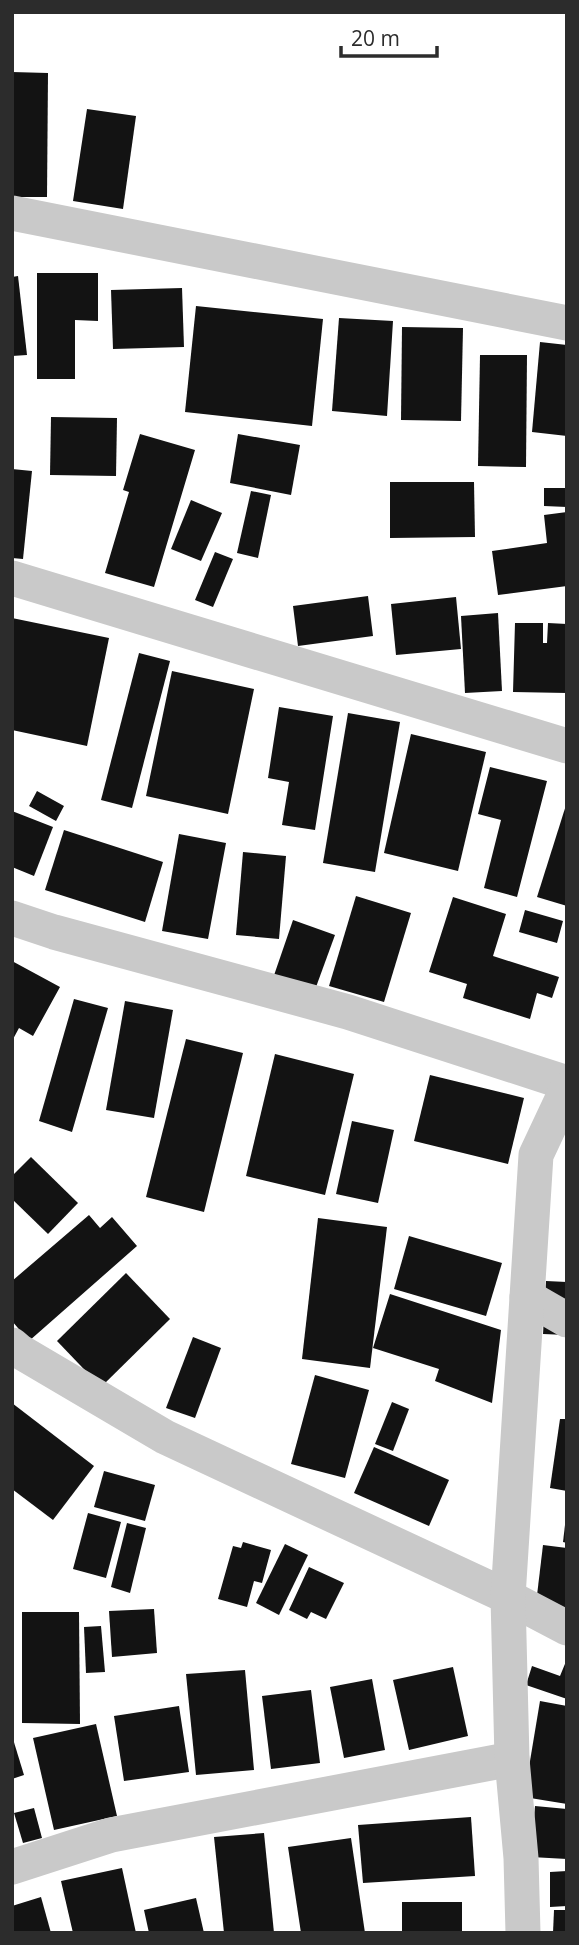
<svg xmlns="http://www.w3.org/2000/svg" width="579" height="1945" viewBox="0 0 579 1945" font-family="'Open Sans',sans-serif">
<rect width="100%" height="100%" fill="#fff"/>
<g fill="#131313">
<path d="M12,72L48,73L47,197H12Z"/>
<path d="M87,109L136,116L123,209L73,201Z"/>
<path d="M37,273H98V321L75,320V379H37Z"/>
<path d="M18,276L27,355L12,356V277Z"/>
<path d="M182,288L184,347L113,349L111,290Z"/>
<path d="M196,306L323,319L312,426L185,412Z"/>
<path d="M339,318L393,321L387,416L332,411Z"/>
<path d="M402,327L463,328L461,421L401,420Z"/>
<path d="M540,342L567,345V436L532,432Z"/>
<path d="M480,355H527L526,467L478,466Z"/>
<path d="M51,417L117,418L116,476L50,475Z"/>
<path d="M140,434L195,450L154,587L105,573L129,492L123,490Z"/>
<path d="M238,434L300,445L291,495L230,483Z"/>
<path d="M12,469L32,471L23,559L12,558Z"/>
<path d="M390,482H474L475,537L390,538Z"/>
<path d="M544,488H567V507L544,506Z"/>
<path d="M251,491L271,495L258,558L237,553Z"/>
<path d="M191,500L222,513L201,561L171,549Z"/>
<path d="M567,512V586L498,595L492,551L547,543L544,515Z"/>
<path d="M215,552L233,559L213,607L195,600Z"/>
<path d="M368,596L373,636L298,646L293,606Z"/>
<path d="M456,597L461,649L396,655L391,604Z"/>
<path d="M498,613L502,691L465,693L461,616Z"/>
<path d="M12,618L109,638L87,746L12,730Z"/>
<path d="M515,623H543V643H547L548,623L567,624V693L513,692Z"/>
<path d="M139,653L170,661L132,808L101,800Z"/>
<path d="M172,671L254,689L228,814L146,796Z"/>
<path d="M279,707L333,716L315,830L282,825L289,782L268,778Z"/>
<path d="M348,713L400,722L375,872L323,863Z"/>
<path d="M411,734L486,752L458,871L384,853Z"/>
<path d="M490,767L547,781L517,897L484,888L501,820L478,814Z"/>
<path d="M37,791L64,806L56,821L29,806Z"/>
<path d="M567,802V906L537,897Z"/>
<path d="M12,811L53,827L34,876L12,867Z"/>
<path d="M64,830L163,862L145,922L45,890Z"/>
<path d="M179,834L226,843L208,939L162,931Z"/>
<path d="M243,852L286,856L279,939L236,935Z"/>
<path d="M356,896L411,913L384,1002L329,986Z"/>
<path d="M453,897L506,914L493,956L559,977L552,998L537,993L530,1019L463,998L467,984L429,972Z"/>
<path d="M525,910L563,921L557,943L519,932Z"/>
<path d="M293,920L335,935L312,998L271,984Z"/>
<path d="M12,961L60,987L33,1036L19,1028L12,1041Z"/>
<path d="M74,999L108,1008L72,1132L39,1121Z"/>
<path d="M125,1001L173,1010L154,1118L106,1110Z"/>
<path d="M186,1039L243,1053L204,1212L146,1197Z"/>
<path d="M275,1054L354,1074L325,1195L246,1176Z"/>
<path d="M430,1075L524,1098L508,1164L414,1141Z"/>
<path d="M352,1121L394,1130L378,1203L336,1194Z"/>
<path d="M31,1157L78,1203L48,1234L12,1199V1176Z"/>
<path d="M89,1215L100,1228L112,1217L137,1246L29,1341L12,1321V1281Z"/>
<path d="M318,1218L387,1227L370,1368L302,1359Z"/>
<path d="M409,1236L502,1263L486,1316L394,1289Z"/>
<path d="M126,1273L170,1319L101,1387L57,1341Z"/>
<path d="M546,1281L567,1282V1335L543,1334Z"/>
<path d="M390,1294L501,1330L492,1403L435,1381L439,1369L373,1348Z"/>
<path d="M193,1337L221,1348L195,1418L166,1408Z"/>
<path d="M315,1375L369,1390L345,1478L291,1464Z"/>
<path d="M392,1402L409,1409L393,1451L375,1444Z"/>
<path d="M12,1403L94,1466L53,1520L12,1489Z"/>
<path d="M560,1419H567V1491L550,1488Z"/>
<path d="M374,1447L449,1480L429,1526L354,1493Z"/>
<path d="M104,1471L155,1485L145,1521L94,1507Z"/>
<path d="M88,1513L121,1522L106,1578L73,1569Z"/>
<path d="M127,1523L146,1528L130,1593L111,1587Z"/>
<path d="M565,1525L567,1526V1543L563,1542Z"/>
<path d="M243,1542L271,1550L262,1583L254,1581L247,1607L218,1599L233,1546L241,1548Z"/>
<path d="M285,1544L308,1555L279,1615L256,1603Z"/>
<path d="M543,1545L567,1548V1616L535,1612Z"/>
<path d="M309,1567L344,1583L326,1619L311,1612L307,1619L289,1610Z"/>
<path d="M154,1609L157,1653L112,1657L109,1611Z"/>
<path d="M22,1612H79L80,1724L22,1723Z"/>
<path d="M101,1626L105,1672L86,1673L84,1627Z"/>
<path d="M567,1659V1699L526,1685L532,1666L560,1676Z"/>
<path d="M453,1667L468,1736L409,1750L393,1680Z"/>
<path d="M245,1670L254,1770L196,1775L186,1674Z"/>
<path d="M372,1679L385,1750L344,1758L330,1687Z"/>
<path d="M311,1690L320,1763L271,1769L262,1696Z"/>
<path d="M540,1701L567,1706V1804L524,1797Z"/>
<path d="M179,1706L189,1772L124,1781L114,1716Z"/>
<path d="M96,1724L117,1816L54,1830L33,1738Z"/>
<path d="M13,1739L24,1775L12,1779V1740Z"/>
<path d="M535,1806L567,1809V1859L531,1857Z"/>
<path d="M34,1808L42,1838L23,1843L14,1813Z"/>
<path d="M471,1817L475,1876L363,1883L358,1825Z"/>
<path d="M264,1833L274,1933H224L214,1837Z"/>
<path d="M351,1838L365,1933H301L288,1847Z"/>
<path d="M122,1868L136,1933H73L61,1881Z"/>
<path d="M567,1871V1906L550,1907V1872Z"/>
<path d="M41,1897L51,1933H12V1906Z"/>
<path d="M196,1898L204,1933H149L144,1910Z"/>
<rect x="402" y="1902" width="60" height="31"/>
<path d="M554,1910H567V1933H553Z"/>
</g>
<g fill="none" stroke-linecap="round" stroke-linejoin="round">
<g stroke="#c9c9c9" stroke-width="35">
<path d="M12,213L567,323"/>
<path d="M12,578L567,746"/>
<path d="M12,918L54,932L348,1012L567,1083"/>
<path d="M527,1297L567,1320"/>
<path d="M12,1345L19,1351L165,1437L508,1597L567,1628"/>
<path d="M12,1867L111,1835L512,1759"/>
<path d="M523,1933L521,1858L512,1759L508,1597L536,1155L567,1089"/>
</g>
</g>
<rect width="579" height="1945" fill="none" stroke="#2c2c2c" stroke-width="28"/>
<path d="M341 46v10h96v-10" fill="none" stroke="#2c2c2c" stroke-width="3.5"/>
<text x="351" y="46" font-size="21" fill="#2c2c2c" stroke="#ffffff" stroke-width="5" paint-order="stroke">20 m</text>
</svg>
